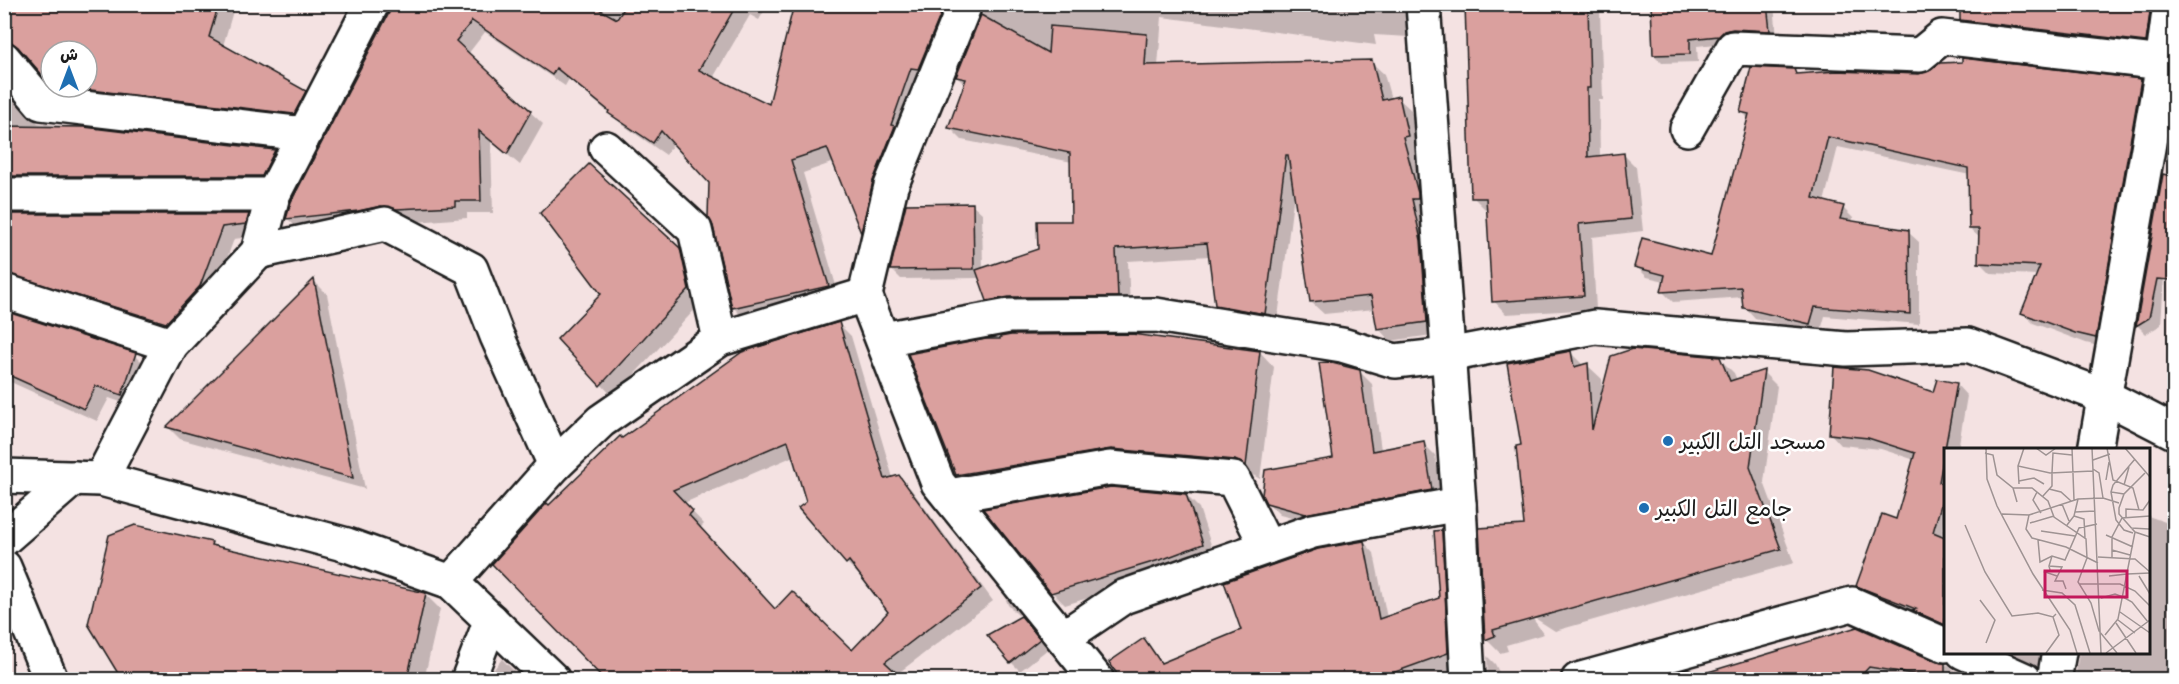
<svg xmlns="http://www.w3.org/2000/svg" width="2179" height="684" viewBox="0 0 2179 684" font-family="'Shantell Sans','Playpen Sans Arabic',sans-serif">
<rect width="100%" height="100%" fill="#f4e2e2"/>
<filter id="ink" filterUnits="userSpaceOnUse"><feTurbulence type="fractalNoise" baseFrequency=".0167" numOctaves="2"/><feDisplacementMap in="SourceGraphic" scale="12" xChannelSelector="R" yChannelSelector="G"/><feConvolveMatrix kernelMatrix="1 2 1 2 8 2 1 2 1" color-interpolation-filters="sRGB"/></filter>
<g filter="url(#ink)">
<g fill="#0003" fill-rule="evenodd">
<path d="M4,4H235L223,46L305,92L318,104L306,126L65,97L54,87H87V51H51V83L25,54L13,53L4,57Z"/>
<path d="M341,4H371L364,15Z"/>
<path d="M392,4H768L759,20L750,15L713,78L770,106L795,4H964L873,243L862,232L834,162L803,173L840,299L746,320L733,307L711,183L674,143L666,155L623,125L569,79L565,86L485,32L468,54L543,124L520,165L491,141L493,213H467V218L300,231L288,219L292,202L390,13Z"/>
<path d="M985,4H1411L1409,37L1374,35L1376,45L1162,17L1158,66L1371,62L1384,74L1391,99L1398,98L1411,110L1420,148L1415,149L1430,207L1439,334L1390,341L1378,328L1375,309L1324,314L1311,302L1294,194L1277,325L1229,317L1216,305L1210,256L1128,261L1130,308L1001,313L988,300L980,278L901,279L892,270L972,204L982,213L983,270L1040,250L1072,222V162L962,140L950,128L965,85L957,77L984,11Z"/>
<path d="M1461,4H1605V11H1600L1603,100H1599L1600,157L1623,154L1636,167L1643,231L1592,237L1596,309L1506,314L1494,301L1488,210H1486L1473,197L1467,11Z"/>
<path d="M1652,4H1774L1777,38L1697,46L1698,62L1662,63L1654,55Z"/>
<path d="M1839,4H1878V6Z"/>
<path d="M1934,4H2161L2154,49L1970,28L1962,20L1961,5Z"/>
<path d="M1794,71L1798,75L2140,81L2151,91L2106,348L2086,343L2033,323L2023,313L2038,275L1990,273L1980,263V238L1970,229V175L1838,147L1824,202L1843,208L1853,218L1852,223L1908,232L1919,242V324L1825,316L1820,334L1755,318L1745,307L1744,297L1673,302L1662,291L1665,281L1647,277L1636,266L1712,258L1749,119L1742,112Z"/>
<path d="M4,89L30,118L38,123L275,151L287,163L274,188L4,194Z"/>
<path d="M2161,190L2169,198L2161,325L2146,334L2137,325Z"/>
<path d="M4,215H248L260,228L258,236L234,239L212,299L179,335L4,289Z"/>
<path d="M679,249L690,297L692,296L683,253L692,263L702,302L613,397L601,384L603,294Z"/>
<path d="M314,281L327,294L365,489L180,439L168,427Z"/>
<path d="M4,312L135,355L148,368L135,407L109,398L97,421L4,379Z"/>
<path d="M839,324L851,336L893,478L899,476L911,489L993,601L897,674L549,507L622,440ZM794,456L847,563L859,575L860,574L890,612L852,652L775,611L700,528L704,524L684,503Z"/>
<path d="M1260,352L1274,367L1260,479L1251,474L1127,463L972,490L957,475L910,355Z"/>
<path d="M1570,352L1584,366L1587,365L1602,379V393L1719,358L1734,373L1737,380L1763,372L1777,386L1764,482L1794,563L1555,631L1530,615L1544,634L1506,645L1508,651L1500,653L1486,639L1526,526L1522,446Z"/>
<path d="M1359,371L1372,384L1381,450L1423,443L1435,455L1443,501L1318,525L1280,515L1267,502L1334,459Z"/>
<path d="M1956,384L1967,396L1958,450H1945V520L1927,622L1869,597L1857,586L1897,521L1915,460L1881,449L1841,445L1830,433Z"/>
<path d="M1186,495L1199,508L1215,557L1180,570L1065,605L1052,592Z"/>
<path d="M2148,516L2174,525V680H2075L2079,652H2148Z"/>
<path d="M1441,532L1451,542L1458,680H1117L1111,662L1144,640L1163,664L1243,631L1364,542L1374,553L1387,618L1440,599Z"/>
<path d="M211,544L215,548L426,595L440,609L424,680H123Z"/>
<path d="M1005,597L1010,602L1020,614L1018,615L1008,605Z"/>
<path d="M1021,618L1048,649L1020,671L1011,662Z"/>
<path d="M1998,652H2055L2048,676Z"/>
<path d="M1487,656L1495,664L1503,680H1488Z"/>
<path d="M502,659L523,680H490L494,669Z"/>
<path d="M1937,664L1948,665L1954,670L1975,680H1716L1722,670Z"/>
<path d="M1010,673L1017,680H999Z"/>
</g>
<g fill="#daa09e" stroke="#1c1c1c" stroke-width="1.5" fill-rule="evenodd">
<path d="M4,4H82L86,11L126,9L129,4H219L209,37L306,91L294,114L65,87H87V51H51V85L18,47L11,42L4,41Z"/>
<path d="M391,4H590L617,19L627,4H737L699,70L769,104L794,4H945L918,69L911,68L891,125L895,126L873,181L861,233L827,148L791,160L829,286L732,308L713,226L708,217L709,183L661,131L653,143L608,113L609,111L556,68L552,75L472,21L456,41L531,111L507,154L479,131L481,201H455V206L397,209L381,206L358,211L286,219L291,202L389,13Z"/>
<path d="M1465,4H1588L1590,88H1587L1588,157L1624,153L1631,219L1579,224L1584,296L1492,302L1486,198H1471Z"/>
<path d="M1651,4H1767L1770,31L1733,29L1724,31L1719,36L1690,39V54L1653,55Z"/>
<path d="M1960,4H2151L2146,42L1960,20Z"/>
<path d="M981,15L1048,53L1050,26L1147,34L1145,65L1372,60L1382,100L1399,96L1408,136L1403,137L1418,193V199H1412L1421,240L1427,322L1377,329L1371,296L1310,302L1288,155H1286L1265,314L1215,305L1207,243L1116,249L1118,297H1009L987,301L976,270L1038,249L1037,221H1071L1070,153L948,128L966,79L956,77Z"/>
<path d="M1962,58L2141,79L2096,338L2075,333L2021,313L2040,266L1978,263L1979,229H1969L1968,168L1828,137L1813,198L1844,206L1840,219L1909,230L1910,314L1815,307L1810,324L1743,308L1741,287L1661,292L1665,275L1634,267L1642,238L1711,256L1749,114L1740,112L1751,67L1794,69L1796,74L1837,71L1919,74L1931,70L1940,63L1962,62Z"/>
<path d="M4,126L84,127L275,150L262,176H4Z"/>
<path d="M589,164L680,248L689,289L600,386L557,339L601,294L540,213Z"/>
<path d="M2163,174L2175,177V217L2170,280L2157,279L2149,318L2136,326Z"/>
<path d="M973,203L974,269L890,270L906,204Z"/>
<path d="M4,214H249L246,224L222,227L200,286L166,323L4,273Z"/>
<path d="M314,279L353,478L166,427Z"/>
<path d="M4,311L136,353L122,395L96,386L84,409L4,373Z"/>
<path d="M839,322L885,479L899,475L981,588L885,662L904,680H605L492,564L547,503L549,505L620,436L622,438L742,352ZM788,441L806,502L798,508L846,564L849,561L888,612L852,650L792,591L775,609L689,515L693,511L673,490Z"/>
<path d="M1132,334L1260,351L1246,466L1235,460L1111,449L956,475L908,354L986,339H1000V337L1011,335Z"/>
<path d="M1632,349L1720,357L1730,381L1764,370L1750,467L1781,549L1493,630L1495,636L1485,640L1479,528L1524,525L1516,446L1521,445L1507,363L1571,351L1574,367L1588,363L1592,430L1611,356Z"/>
<path d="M1328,362L1360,370L1372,451L1424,441L1432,490L1306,514L1266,503L1262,495L1265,470L1333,458L1319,363Z"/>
<path d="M1834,367L1868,370L1933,392L1937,379L1957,383L1939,482L1945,484V491L1933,532L1945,537V625L1912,610L1916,609L1856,586L1882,514L1896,519L1915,453L1868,438L1829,434Z"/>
<path d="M1111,487L1186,494L1203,544L1166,558L1051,593L983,509Z"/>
<path d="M135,525L212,542L211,545L426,593L407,680H122L88,624L109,535Z"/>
<path d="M1442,530L1448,653L1373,680H1121L1109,662L1144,638L1161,663L1241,630L1224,582L1318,549L1364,541L1379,619L1439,598L1434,531Z"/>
<path d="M1021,616L1040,639L1010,663L987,635Z"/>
<path d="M1857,627L1937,662L1945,663V679L1869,667L1857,680H1709L1708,672Z"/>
</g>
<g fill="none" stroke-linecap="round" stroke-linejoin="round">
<g stroke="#1c1c1c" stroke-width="38">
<g id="street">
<path d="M372,4L273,195L258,252L385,224L471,269L497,336L555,465"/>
<path d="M965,4L891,186L865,295L938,483L1097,680"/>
<path d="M1423,4L1459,504L1468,680"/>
<path d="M4,59L41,103L304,134"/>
<path d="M1687,129L1733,48L1920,55L1942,37L2163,63"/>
<path d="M606,148L695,230L720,339"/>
<path d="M4,195H273"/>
<path d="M4,291L171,345"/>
<path d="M883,339L1009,316L1156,315L1342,345L1395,361L1448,355L1595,327L1846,349L1968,345L2104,396L2174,432"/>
<path d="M2095,450L2160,80L2170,4"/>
<path d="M101,479L171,345L258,252"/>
<path d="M949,496L1110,468L1233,479L1267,547"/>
<path d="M451,582L555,465L601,421L720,339L865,295"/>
<path d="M1064,637L1123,597L1313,531L1459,504"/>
<path d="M1963,652L2025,680"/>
<path d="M468,680L491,620"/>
<path d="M1578,680L1852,604L1945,645"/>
<path d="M2054,680L2059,652"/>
</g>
</g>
<g stroke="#1c1c1c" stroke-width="38">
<g id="secondary">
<path d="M4,476L101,479L347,545L451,582L553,680"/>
<path d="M4,539L74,478"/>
</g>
</g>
<g stroke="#1c1c1c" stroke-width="38">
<path id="primary" d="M4,567L51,680"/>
</g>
<use href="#street" stroke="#fff" stroke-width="33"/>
<use href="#secondary" stroke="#fff" stroke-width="33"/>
<use href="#primary" stroke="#fff" stroke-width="33"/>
</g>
</g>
<g fill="#1f6fb2" stroke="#fff" stroke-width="2">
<circle cx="1668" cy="441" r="6"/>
<circle cx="1644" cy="508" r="6"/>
</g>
<g text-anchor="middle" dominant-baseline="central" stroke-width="5" stroke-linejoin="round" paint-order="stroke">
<g font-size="22" fill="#1c1c1c" stroke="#fff" text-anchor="start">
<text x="1680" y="441">مسجد التل الكبير</text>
<text x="1656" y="508">جامع التل الكبير</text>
</g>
</g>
<g transform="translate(1944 448)">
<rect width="206" height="206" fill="#f4e2e2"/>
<path fill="none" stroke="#9e9393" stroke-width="1.5" d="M42,0L43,31L53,58L89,126L126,182L133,205M80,0L74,18L106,25L149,23M92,0L102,7L112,0M128,0L130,52M148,0L157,205M163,0L169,32L189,40L195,62M181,0L206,29M41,5L49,7L53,27L69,40L73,54M149,12L166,6M74,18L75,36M149,21L155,25L159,50M108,25L109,5L128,7M201,25L180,46L175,60V66L191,84L206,89M162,32L165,14M75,33L90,30L100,36M180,37L185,19M69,40H88L104,53L110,69L142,91L143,110L134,134L147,155L155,183L173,205M105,41L117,44L127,53M93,44L89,52L97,65M167,44L172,72L180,82L189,85M180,46L167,44L169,37L191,11M99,48L108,38V25M118,56L125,73M131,64L151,63M58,66L85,67L82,81L88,90L122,99L154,115M85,67L134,51L159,50L175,55M130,68L140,71L141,90M182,69V61L199,62L206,52M86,75L110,68M21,77L41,124L68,168L94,165L109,169L112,166M123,77L130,68L134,51M187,80L205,81M97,83L131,88M162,87L189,99M94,92L96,114L108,108L121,112L135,80L153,76M168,102L186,107M108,108L105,118L118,119L111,133H119L122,141M154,109L191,111L206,124M168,109V89L178,70L206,68M105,118L106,122L101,124L113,128M183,126L206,125M165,128L183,126M195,128L206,146M135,136H176L191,143L206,158M98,142L118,145L131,157L146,205M157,150L171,146L179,149L188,154L204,174M36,152L51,172L42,195M176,164L206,185M174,172L191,185M172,175L192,205M161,187L174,171L191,84M102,205L115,187L109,169M162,205L206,172"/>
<path fill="#c2185b" fill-opacity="0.15" stroke="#c2185b" stroke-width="3" d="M101,123H183V149H101Z"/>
<rect width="206" height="206" fill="none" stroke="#1c1c1c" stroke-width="3"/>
</g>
<rect width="2179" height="684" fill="none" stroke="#fff" stroke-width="24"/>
<rect x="12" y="12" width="2155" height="660" fill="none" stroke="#1c1c1c" stroke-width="2" filter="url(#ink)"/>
<g transform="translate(69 69)"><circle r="28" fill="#ffffff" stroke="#a4a4a4" stroke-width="1.5"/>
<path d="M0-4.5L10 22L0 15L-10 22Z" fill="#1f6fb2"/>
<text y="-9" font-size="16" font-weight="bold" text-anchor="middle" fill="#1c1c1c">ش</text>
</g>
</svg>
